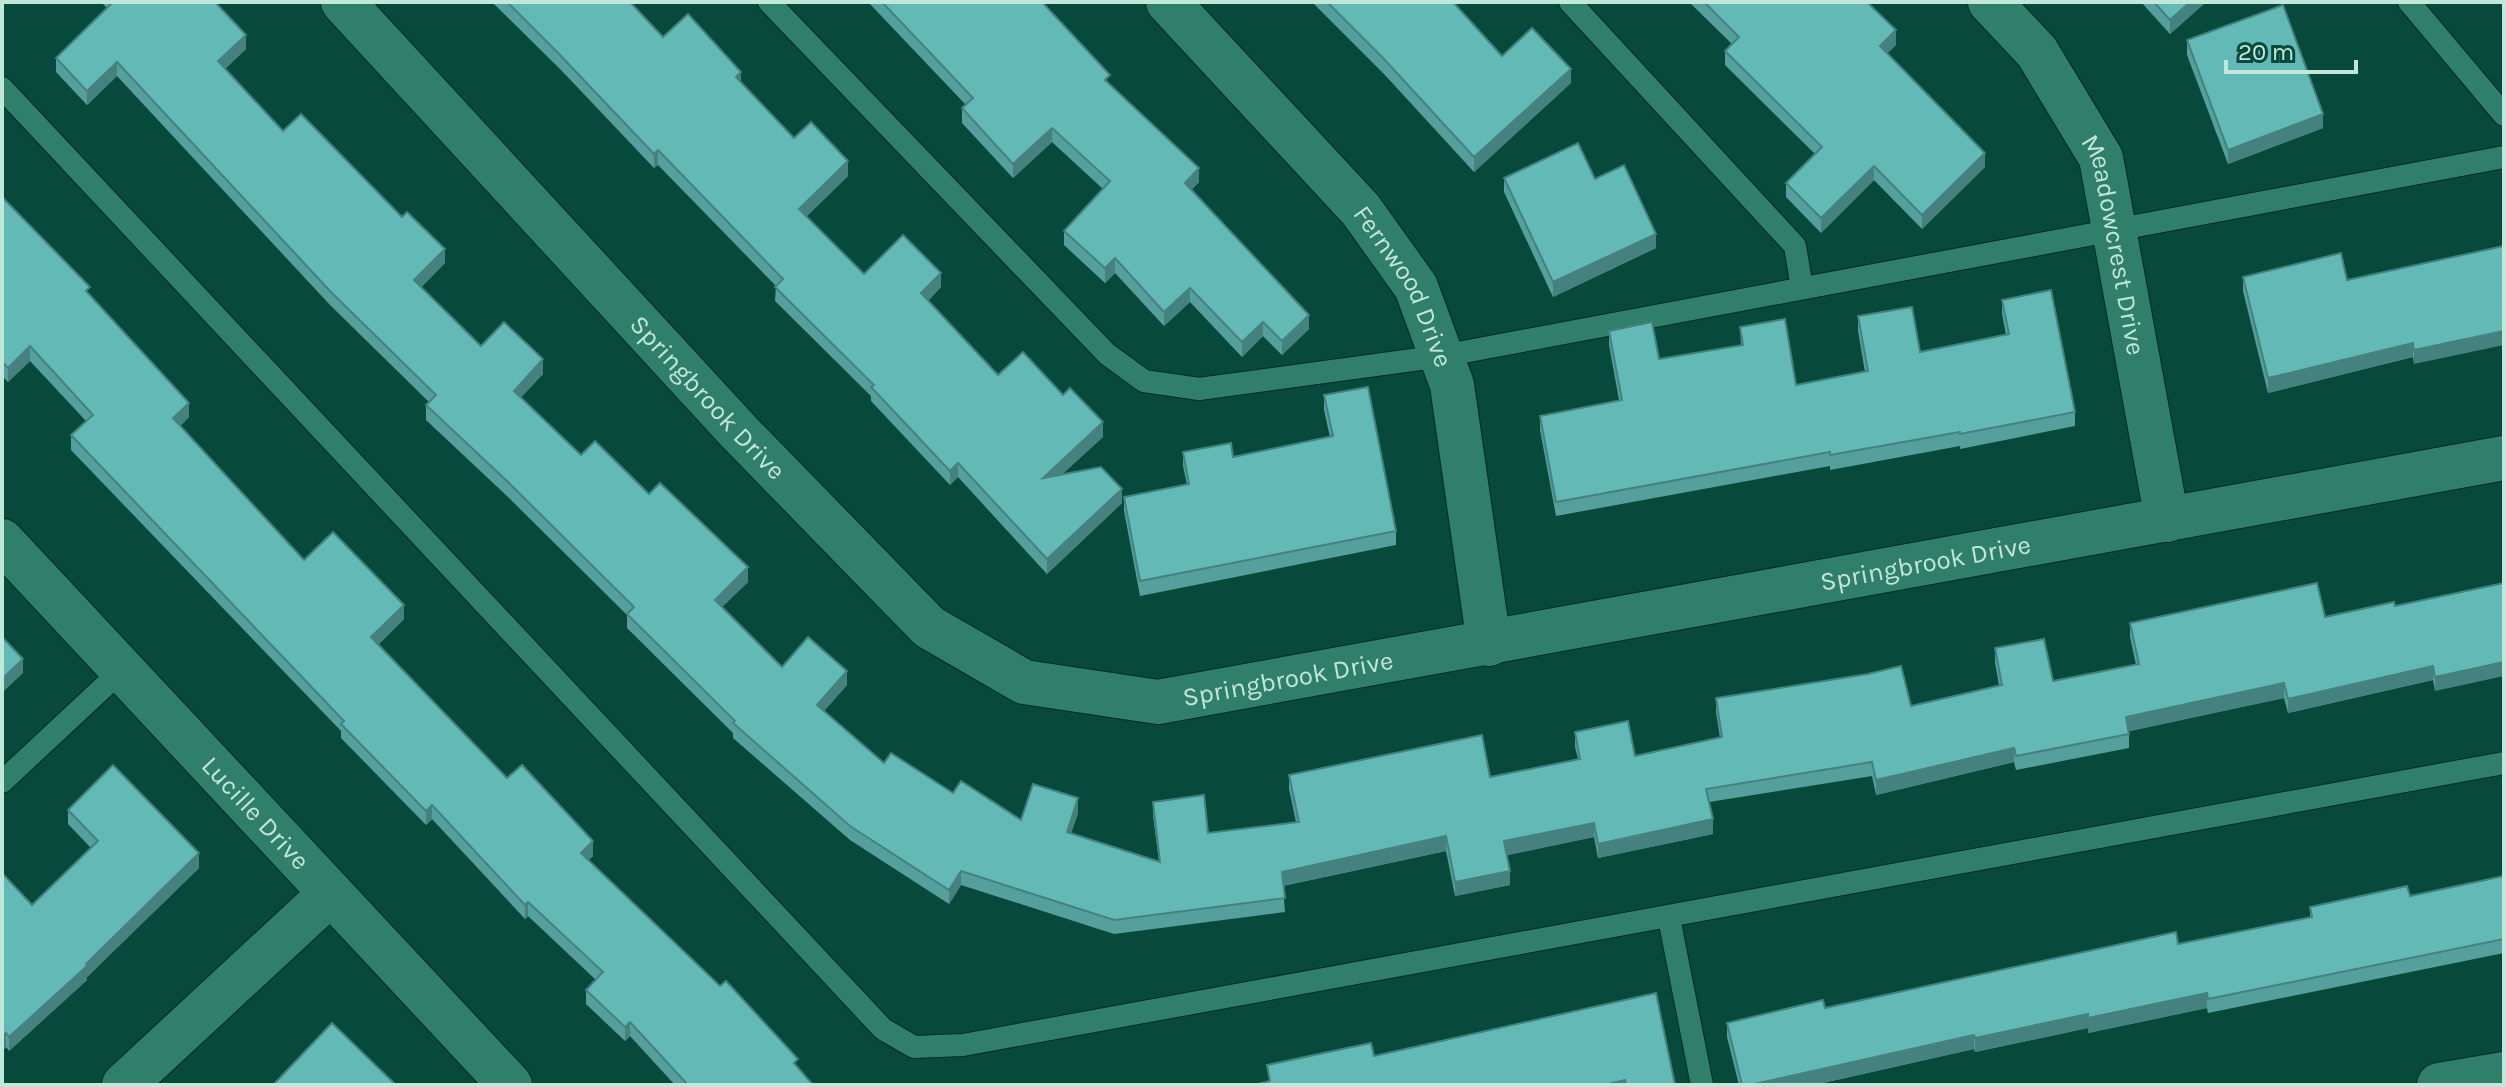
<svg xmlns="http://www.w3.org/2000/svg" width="2506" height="1087" viewBox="0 0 2506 1087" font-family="Karla,sans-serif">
<rect width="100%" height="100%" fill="#074a3b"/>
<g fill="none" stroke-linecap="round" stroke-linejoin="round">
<g stroke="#012d23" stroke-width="24">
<g id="lane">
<path d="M769,2L1107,354L1144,381L1199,389L1442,356L2504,157"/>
<path d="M1570,2L1795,246L1802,288"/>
<path d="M2409,2L2504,115"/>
<path d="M2,88L883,1029L914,1047L963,1045L2504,763"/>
<path d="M2,782L122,670"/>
<path d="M1669,918L1702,1085"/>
</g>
</g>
<g stroke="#012d23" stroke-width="46">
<g id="street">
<path id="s1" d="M343,2L739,432L929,627L1024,682L1158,702L2504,458"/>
<path id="s2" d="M1168,2L1361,210L1416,287L1452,385L1489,644"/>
<path id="s3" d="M1990,2L2037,52L2101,158L2167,520"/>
<path id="s4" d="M2,541L510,1085"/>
<path d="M124,1085L331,893"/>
<path d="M2439,1085L2504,1074"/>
</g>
</g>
<use href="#lane" stroke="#307f6b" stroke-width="22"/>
<use href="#street" stroke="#307f6b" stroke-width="44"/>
</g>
<g fill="#559f9d">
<path d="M101,2H215L246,49L225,69L283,131L445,263L421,287L481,346L543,374L521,397L581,455L649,494L748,582L722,607L782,667L847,685L824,711L884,763L953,793L1021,820L1078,813L1071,833L1159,861L1153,816V802L1208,833L1296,822L1289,789V775L1490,777L1578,759L1575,747V732L1635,756L1720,738L1716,712V698L1911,706L1999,685L1995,663V648L2053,681L2136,665L2130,637V623L2325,617L2395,606L2504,583L2435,691L2433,680L2288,713L2284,698L2129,731V748L2016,770L2014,762L1876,795L1872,776L1709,802L1713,834L1598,858L1594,837L1507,855L1510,885L1455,896L1446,851L1283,886L1285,912L1114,934L961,885L949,904L850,840L733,738V733L627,628V615L508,497L426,420V405L429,402L330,305L117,76L87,105L56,72V58L107,8Z"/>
<path d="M492,2H630L663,37L741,83L794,138L848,176L806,217L864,274L941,287L928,301L998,375L1103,437L1062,474L1122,503L1047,574L958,477L950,485L871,401V396L775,301L776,286L658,165L654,168L561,70Z"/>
<path d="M868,2H1042L1110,84L1199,182L1191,190L1309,329L1282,355L1263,336L1242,357L1190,302L1164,326L1115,273L1105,283L1064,245V231L1103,189L1052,142L1013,178L962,123V108L966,105Z"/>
<path d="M1312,2H1457L1455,4L1502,56L1571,83L1474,172L1384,74Z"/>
<path d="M1689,2H1867L1896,45L1887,53L1985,167L1922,229L1874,180L1821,233L1786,197V183L1815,154L1725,65V51L1732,44Z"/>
<path d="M2141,2H2206L2170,34Z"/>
<path d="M2187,40L2323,128L2228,164L2187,55Z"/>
<path d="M1504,178L1595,179L1656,248L1553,297L1504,192Z"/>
<path d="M2,197L90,296L189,417L180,426L304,560L404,619L378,645L507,778L593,856L588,860L798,1069L813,1085H675L630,1036L625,1041L586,1004V990L596,980L528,916L525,919L432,819L426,825L341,738V731L71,450V435L86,421L30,361L8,382L2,376Z"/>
<path d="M2504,246L2414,364L2413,357L2268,393L2243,291V277L2347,280Z"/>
<path d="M2002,300L2075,412V426L1960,449V446L1830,470V466L1556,516L1540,430V416L1619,400L1609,345V331L1659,359L1741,345L1740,327L1796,385L1865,372L1858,331V316L1920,352L2006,335L2002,314Z"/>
<path d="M1324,395L1396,531V545L1140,596L1124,511V497L1187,485L1183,466V452L1233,457L1330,437L1324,410Z"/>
<path d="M68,810L199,868L87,977V980L9,1051L6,1047L2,1051L32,905L91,848L68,824Z"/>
<path d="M2504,876V953L2208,1013L2207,1008L2088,1033V1028L1975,1052L1974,1049L1814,1085H1739L1727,1037V1023L1825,1008L2178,944L2310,918V907L2410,896Z"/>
</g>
<g fill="#45827f">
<path d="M2190,2H2206L2170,34V20Z"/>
<path d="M1896,30V45L1880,61V46Z"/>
<path d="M246,35V49L218,75V61Z"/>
<path d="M117,62V76L87,105V91Z"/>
<path d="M1571,69V83L1474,172V157Z"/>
<path d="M741,72V86L736,77Z"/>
<path d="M2323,114V128L2228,164V150Z"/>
<path d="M1052,128V142L1013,178V164Z"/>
<path d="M658,150V165L654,168V154Z"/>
<path d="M1985,153V167L1922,229V215Z"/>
<path d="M848,161V176L799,224V209Z"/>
<path d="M1874,166V180L1821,233V218Z"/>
<path d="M1199,168V182L1185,197V183Z"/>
<path d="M1656,234V248L1553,297V282Z"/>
<path d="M445,249V263L414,295V280Z"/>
<path d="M1115,258V273L1105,283V268Z"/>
<path d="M941,273V287L921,308V293Z"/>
<path d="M1190,288V302L1164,326V312Z"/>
<path d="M1309,315V329L1282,355V341Z"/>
<path d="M1263,322V336L1242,357V342Z"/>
<path d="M2504,331V345L2414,364V350Z"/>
<path d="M2413,343V357L2268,393V378Z"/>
<path d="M30,346V361L8,382V368Z"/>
<path d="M543,359V374L514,405V391Z"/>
<path d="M189,403V417L173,432V418Z"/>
<path d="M1103,422V437L1043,492V478Z"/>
<path d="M958,463V477L950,485V471Z"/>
<path d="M1122,489V503L1047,574V559Z"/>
<path d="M748,567V582L715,614V600Z"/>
<path d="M404,605V619L371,652V637Z"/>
<path d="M23,659V673L2,693V679Z"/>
<path d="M2504,662V676L2435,691V677Z"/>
<path d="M2433,666V680L2288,713V699Z"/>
<path d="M847,671V685L817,719V705Z"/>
<path d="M2284,683V698L2126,732V717Z"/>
<path d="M2014,748V762L1876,795V780Z"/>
<path d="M1078,798V813L1067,846V832Z"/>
<path d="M432,805V819L426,825V811Z"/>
<path d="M1713,819V834L1598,858V844Z"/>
<path d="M1594,823V837L1504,856V841Z"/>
<path d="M1446,836V851L1282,886V872Z"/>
<path d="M593,841V856L581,867V853Z"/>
<path d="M199,853V868L87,977V980L9,1051V1037Z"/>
<path d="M961,871V885L949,904V890Z"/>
<path d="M1510,871V885L1455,896V882Z"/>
<path d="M528,902V916L525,919V905Z"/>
<path d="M2207,993V1008L2088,1033V1018Z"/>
<path d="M2088,1014V1028L1975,1052V1038Z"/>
<path d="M630,1022V1036L625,1041V1027Z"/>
<path d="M6,1033V1047L2,1051V1036Z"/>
<path d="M1974,1035V1049L1814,1085H1750Z"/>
<path d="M1625,1080V1085H1604Z"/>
</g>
<g fill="#63b9b6" stroke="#45827f" stroke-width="2">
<path d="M113,2H215L246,35L218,61L283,131L301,114L402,217L407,212L445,249L414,280L481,346L504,322L543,359L514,391L581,455L595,441L649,494L660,483L748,567L715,600L782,667L808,637L847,671L817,705L884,763L891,753L953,793L961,781L1021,820L1033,784L1078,798L1067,832L1160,862L1153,802L1204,795L1208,833L1299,822L1289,775L1482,735L1490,777L1580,759L1575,732L1628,721L1635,756L1722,737L1716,698L1868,674L1901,666L1911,706L2002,685L1995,648L2044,639L2053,681L2139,664L2130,623L2317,583L2325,617L2394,602L2395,606L2504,583V662L2435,677L2433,666L2288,699L2284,683L2126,717L2129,734L2016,756L2014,748L1876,780L1872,762L1706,789L1713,819L1598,844L1594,823L1504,841L1510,871L1455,882L1446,836L1282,872L1285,898L1114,920L961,871L949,890L850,826L733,723L735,721L627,614L634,607L508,482L426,405L436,395L330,291L117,62L87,91L56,58Z"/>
<path d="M507,2H630L663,37L688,14L741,72L736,77L794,138L811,122L848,161L799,209L864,274L903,235L941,273L921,293L998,375L1023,352L1063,395L1070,388L1103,422L1043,478L1101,467L1122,489L1047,559L958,463L950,471L871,387L874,385L775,287L783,279L658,150L654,154L561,56Z"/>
<path d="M882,2H1042L1110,75L1105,80L1199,168L1185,183L1309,315L1282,341L1263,322L1242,342L1190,288L1164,312L1115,258L1105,268L1064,231L1110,181L1052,128L1013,164L962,108L973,98Z"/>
<path d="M1327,2H1453L1502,56L1532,28L1571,69L1474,157L1384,59Z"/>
<path d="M1704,2H1867L1896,30L1880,46L1985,153L1922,215L1874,166L1821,218L1786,183L1822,147L1725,51L1739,37Z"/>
<path d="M2154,2H2190L2170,20Z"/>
<path d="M2283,5L2323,114L2228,150L2187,40Z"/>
<path d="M1578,143L1595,179L1624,165L1656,234L1553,282L1504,178Z"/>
<path d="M2,197L90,287L86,291L189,403L173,418L304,560L333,532L404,605L371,637L507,778L522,765L593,841L581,853L720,986L726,981L798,1059L794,1063L813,1085H688L630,1022L625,1027L586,990L603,972L528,902L525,905L432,805L426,811L341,724L344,721L71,435L93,415L30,346L8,368L2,362Z"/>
<path d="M2504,246V331L2414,350L2413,343L2268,378L2243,277L2341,253L2347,280Z"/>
<path d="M2051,290L2075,412L1960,434V432L1830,455V452L1556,502L1540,416L1622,400L1609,331L1652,322L1659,359L1743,345L1740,327L1785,319L1796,385L1868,371L1858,316L1912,307L1920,352L2009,334L2002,300Z"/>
<path d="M1368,387L1396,531L1140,581L1124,497L1189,484L1183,452L1231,443L1233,457L1333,436L1324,395Z"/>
<path d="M2,637L23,659L2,679Z"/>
<path d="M113,765L199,853L86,964L87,966L9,1037L6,1033L2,1036V873L32,905L98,841L68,810Z"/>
<path d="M2504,876V939L2208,999L2207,993L2088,1018V1014L1975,1038L1974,1035L1750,1085H1742L1727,1023L1823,1000L1825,1008L2176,932L2178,944L2312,917L2310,907L2407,886L2410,896Z"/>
<path d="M1656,993L1675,1085H1626L1625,1080L1604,1085H1254L1270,1081L1267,1065L1371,1043L1374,1056Z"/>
<path d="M332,1023L396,1085H273Z"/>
</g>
<g text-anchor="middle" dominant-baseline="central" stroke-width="8" stroke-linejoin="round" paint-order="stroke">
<g font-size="26" fill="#c1e6da" stroke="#074a3b">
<text stroke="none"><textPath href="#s3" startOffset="280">Meadowcrest Drive</textPath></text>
<text stroke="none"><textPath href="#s2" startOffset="372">Fernwood Drive</textPath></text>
<text stroke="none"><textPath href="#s1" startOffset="538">Springbrook Drive</textPath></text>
<text stroke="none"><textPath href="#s1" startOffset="1882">Springbrook Drive</textPath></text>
<text stroke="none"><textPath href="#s1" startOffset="1234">Springbrook Drive</textPath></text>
<text stroke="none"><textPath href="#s4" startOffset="372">Lucille Drive</textPath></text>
</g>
</g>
<rect width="2506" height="1087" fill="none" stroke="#c1e6da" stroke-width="8"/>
<path d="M2226 60v12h130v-12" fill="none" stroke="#c1e6da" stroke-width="4"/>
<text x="2238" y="60" font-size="24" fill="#c1e6da" stroke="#074a3b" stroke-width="6" paint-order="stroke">20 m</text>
</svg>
